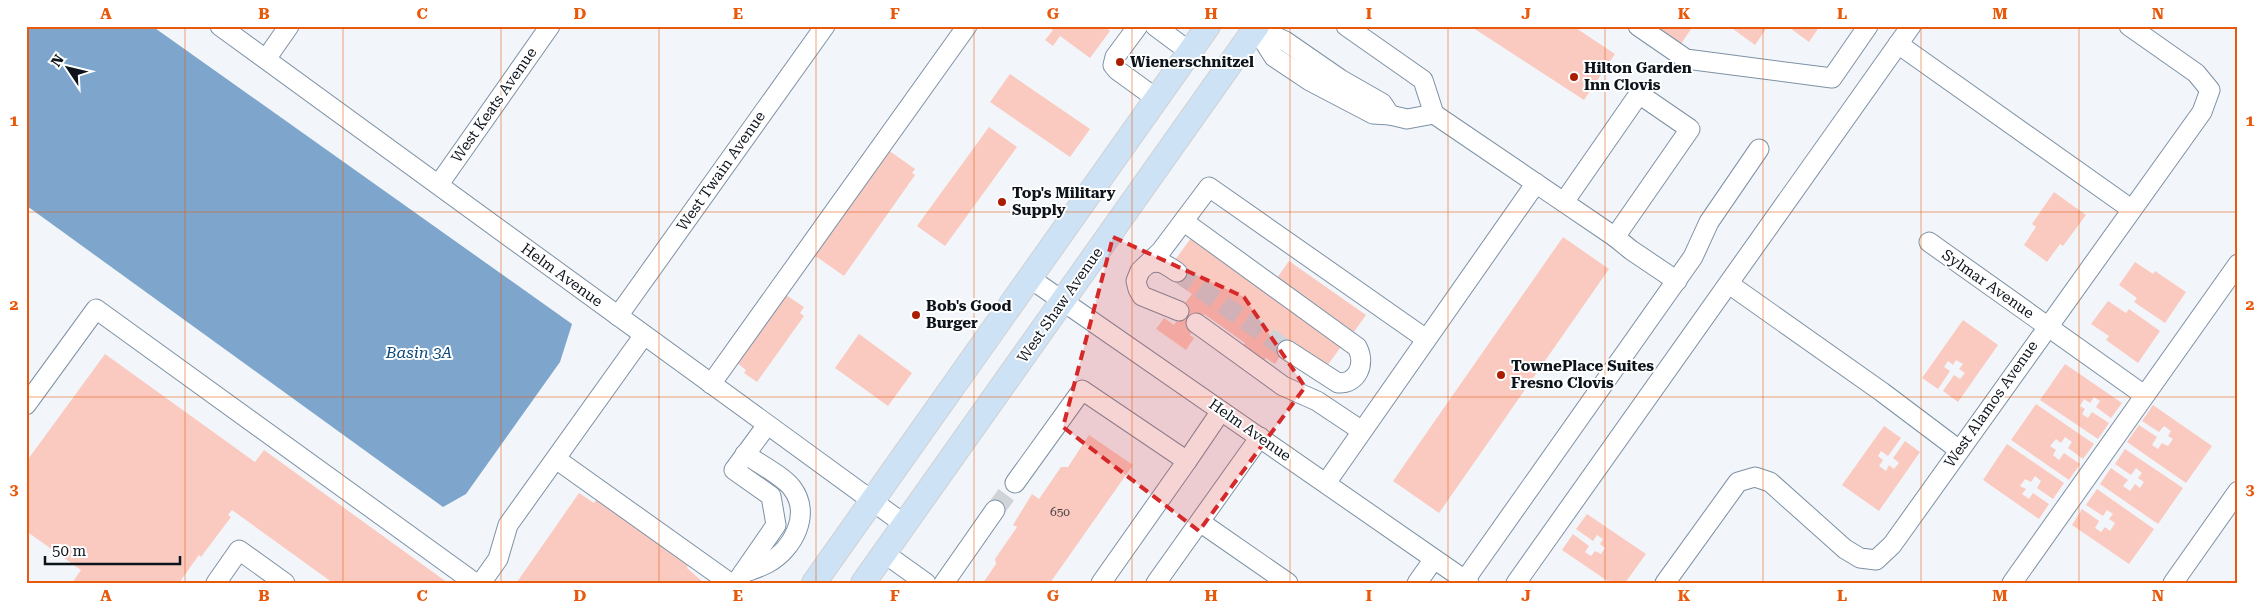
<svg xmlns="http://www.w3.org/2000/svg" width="2264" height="609" viewBox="0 0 2264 609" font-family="'Roboto Serif',serif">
<rect width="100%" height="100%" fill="#f2f6fa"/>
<path fill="#7ea6cc" d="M26,26H152L572,324L560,362L466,494L443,507L27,206Z"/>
<g fill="#facac0">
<path d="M1047,26H1104L1110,31L1090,58L1060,36L1053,46L1045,40L1053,30Z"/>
<path d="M1470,26H1573L1615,54L1584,100Z"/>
<path d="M1654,26H1693L1681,44Z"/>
<path d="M1729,26H1768L1755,45Z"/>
<path d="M1787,26H1820L1809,42Z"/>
<path d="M1010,74L1090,129L1070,157L990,102Z"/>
<path d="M989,127L1017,147L945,246L917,226Z"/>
<path d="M888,150L915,169L912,173L915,175L844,276L814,255Z"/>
<path d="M2054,192L2086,215L2063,246L2060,244L2047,262L2024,245L2036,227L2032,224Z"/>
<path d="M1563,237L1609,269L1439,513L1393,481Z"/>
<path d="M1191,238L1343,344L1327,366L1294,342L1284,356L1281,355L1275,364L1266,358L1264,360L1243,346L1245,343L1204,314L1190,335L1194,338L1186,350L1156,329L1164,318L1174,325L1187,305L1185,303L1192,294L1172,280L1182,265L1175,260Z"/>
<path d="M1289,261L1366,315L1354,332L1277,278Z"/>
<path d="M2135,262L2153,274L2155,271L2186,292L2165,323L2134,302L2137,298L2119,285Z"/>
<path d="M786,295L804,307L800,313L804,316L757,382L744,373L746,370L737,363Z"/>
<path d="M2108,301L2126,313L2129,309L2160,331L2138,363L2106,340L2109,336L2091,324Z"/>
<path d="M1963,320L1998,345L1958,402L1943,391L1954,375L1960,379L1965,373L1959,369L1963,364L1956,360L1953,365L1948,361L1944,367L1950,371L1938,389L1922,378Z"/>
<path d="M859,334L912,373L888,406L835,368Z"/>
<path d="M105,354L255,462L264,450L448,583H333L232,510L228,515L231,517L201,557L199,555L179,583H72L81,570L26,531V462Z"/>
<path d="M2065,364L2122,403L2111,418L2096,407L2100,401L2094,397L2090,403L2084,399L2080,406L2085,409L2082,414L2088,418L2092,412L2109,423L2098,439L2040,400Z"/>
<path d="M2036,404L2094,444L2083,459L2068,448L2072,442L2065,437L2061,443L2056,439L2050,446L2056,450L2053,455L2059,460L2064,453L2080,464L2069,480L2011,440Z"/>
<path d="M2153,405L2212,446L2186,483L2127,442L2139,425L2157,437L2152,445L2158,449L2162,443L2168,446L2173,439L2168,436L2171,431L2164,426L2159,432L2142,421Z"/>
<path d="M1884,426L1901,438L1888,456L1881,451L1878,456L1883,460L1879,466L1886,471L1889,465L1894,469L1899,463L1893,458L1905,441L1920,452L1879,511L1842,485Z"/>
<path d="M1089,435L1133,465L1050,583H983L996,564L995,559L1017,527L1013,525L1032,494L1039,499L1061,467H1068Z"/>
<path d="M2007,444L2064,483L2053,499L2037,488L2041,481L2035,476L2031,482L2025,479L2020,486L2026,489L2022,494L2029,499L2033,493L2049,504L2039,519L1983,480Z"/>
<path d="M2125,449L2183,488L2158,524L2100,484L2111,468L2128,480L2123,486L2130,491L2135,484L2140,488L2144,482L2138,478L2142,473L2136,468L2131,475L2115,464Z"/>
<path d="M2097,489L2154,529L2129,564L2072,525L2082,509L2099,521L2095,528L2101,532L2105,527L2110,531L2115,523L2109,519L2113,514L2107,510L2103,516L2086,505Z"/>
<path d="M579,493L594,503L596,500L688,565L687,568L704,583L517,582Z"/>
<path d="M1587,514L1646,554L1625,583H1613L1610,580L1609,582L1562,550L1573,534L1589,546L1585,552L1591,556L1595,551L1601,554L1605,548L1600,544L1603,539L1597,535L1593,541L1576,529Z"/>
</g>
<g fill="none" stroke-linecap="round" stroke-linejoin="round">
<g stroke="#d0d4d9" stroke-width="19" stroke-dasharray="19 9" stroke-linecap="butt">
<path d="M1177,272L1287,350"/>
<path d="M995,510L1015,483"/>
</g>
<g stroke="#7d91a5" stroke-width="21">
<g id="minor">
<path d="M220,26L904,524"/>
<path d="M1138,26L1115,57L1113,65L1117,70L1157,99"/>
<path d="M1155,26L1190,52"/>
<path d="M1252,26L1285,41L1340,79L1382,103L1390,115L1373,114L1310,81L1274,57L1256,29"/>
<path d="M1346,26L1423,80L1434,114"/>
<path d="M1638,26L1686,59L1832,78L1868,26"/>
<path d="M1898,44L2131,209"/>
<path d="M266,59L289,26"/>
<path d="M1390,115L1407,119L1434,114L1615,237L1690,129L1639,94L1564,202"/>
<path d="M439,184L550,26"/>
<path d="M1185,219L1190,226L1357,347C1366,363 1358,384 1338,383L1287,350"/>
<path d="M1615,237L1631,250L1677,281"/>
<path d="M1929,242L2144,395"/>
<path d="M1148,264C1160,259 1166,265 1177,272"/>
<path d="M1031,279L1469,583"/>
<path d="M1729,284L1882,392L1959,450"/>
<path d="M1179,311L1142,296L1138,289L1136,281L1140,271L1161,251L1209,187L1426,339"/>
<path d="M618,316L825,26"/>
<path d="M1196,323L1283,386L1317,401L1362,431"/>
<path d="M711,384L967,26"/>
<path d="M26,405L96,309L475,583"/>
<path d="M556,459L730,583"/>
<path d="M1187,461L1221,411"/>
<path d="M1015,483L1082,390L1187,461L1101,583"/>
<path d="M1326,483L1536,183"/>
<path d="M1200,522L1288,583"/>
<path d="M884,553L926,583"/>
<path d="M743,573C751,570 761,567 768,563C793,549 812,514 792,488C783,476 758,463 745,454"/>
<path d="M1465,580L1693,257L1709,222L1759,149"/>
<path d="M216,583L239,550L285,583"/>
<path d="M481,583L498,559L508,525L644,335"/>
<path d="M736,583L776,525L771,496L734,470L767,425"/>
<path d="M944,583L995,510"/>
<path d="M1156,583L1260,437"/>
<path d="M1417,583L1434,559"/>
<path d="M1516,583L1911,26"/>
<path d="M1665,583L1738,482L1755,477L1770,482L1845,549L1860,558L1876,560L1892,545L2202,112L2210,90L2196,73L2129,26"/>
<path d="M2012,583L2238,264"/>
<path d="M2173,583L2238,491"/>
</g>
</g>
<g stroke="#cfd0d2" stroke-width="26">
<g id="major">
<path d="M814,583L1208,26"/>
<path d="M863,583L1257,26"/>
</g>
</g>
<use href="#minor" stroke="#fff" stroke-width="19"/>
<use href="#major" stroke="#cee2f5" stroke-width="24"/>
</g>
<path fill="#d62828" fill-opacity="0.2" stroke="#d62828" stroke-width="4" stroke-dasharray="10 6" stroke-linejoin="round" d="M1113,237L1244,297L1305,387L1199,531L1063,427Z"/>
<path fill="none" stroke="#e8590c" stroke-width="1" stroke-opacity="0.55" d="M185,26V583M343,26V583M501,26V583M659,26V583M816,26V583M974,26V583M1132,26V583M1290,26V583M1448,26V583M1605,26V583M1763,26V583M1921,26V583M2079,26V583M26,212H2238M26,397H2238"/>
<g fill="#ab1d00" stroke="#fff" stroke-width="2">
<circle cx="1120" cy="62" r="5"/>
<circle cx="1574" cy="77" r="5"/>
<circle cx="1002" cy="202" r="5"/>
<circle cx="916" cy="315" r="5"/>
<circle cx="1501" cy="375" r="5"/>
</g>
<g text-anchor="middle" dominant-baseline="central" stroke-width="4" stroke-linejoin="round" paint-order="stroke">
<g font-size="12" fill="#484245">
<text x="1060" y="512">650</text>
</g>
<g font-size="15" font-weight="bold" fill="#0d141c" stroke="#fff" text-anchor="start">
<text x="1130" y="62">Wienerschnitzel</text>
<text x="1584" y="68">Hilton Garden<tspan x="1584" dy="17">Inn Clovis</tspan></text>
<text x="1012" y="193">Top's Military<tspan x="1012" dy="17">Supply</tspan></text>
<text x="926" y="306">Bob's Good<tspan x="926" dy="17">Burger</tspan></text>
<text x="1511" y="366">TownePlace Suites<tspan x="1511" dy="17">Fresno Clovis</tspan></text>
</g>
<g font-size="15" fill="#0d141c" stroke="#fff">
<text transform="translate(494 105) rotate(-55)">West Keats Avenue</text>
<text transform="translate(721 171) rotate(-55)">West Twain Avenue</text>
<text transform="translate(562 275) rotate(36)">Helm Avenue</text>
<text transform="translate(1988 284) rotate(35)">Sylmar Avenue</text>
<text transform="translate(1060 305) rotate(-55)">West Shaw Avenue</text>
<text transform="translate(1991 404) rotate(-55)">West Alamos Avenue</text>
<text transform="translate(1250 430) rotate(35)">Helm Avenue</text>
</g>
<g font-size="16" font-style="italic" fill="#0c4a7b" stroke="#fff">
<text x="419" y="352">Basin 3A</text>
</g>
</g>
<rect width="2264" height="609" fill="none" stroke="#ffffff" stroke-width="55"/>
<g transform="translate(68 68) rotate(305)" stroke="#ffffff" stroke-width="4" paint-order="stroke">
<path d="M0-4L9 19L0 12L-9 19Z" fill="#0d141c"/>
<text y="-8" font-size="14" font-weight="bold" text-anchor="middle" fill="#0d141c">N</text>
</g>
<path d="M45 556v8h135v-8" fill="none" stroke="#0d141c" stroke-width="2.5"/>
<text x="52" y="556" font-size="15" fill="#0d141c" stroke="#ffffff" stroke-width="4" paint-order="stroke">50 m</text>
<rect x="28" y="28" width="2208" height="554" fill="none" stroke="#e8590c" stroke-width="2"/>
<g font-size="16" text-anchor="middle" font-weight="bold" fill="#e8590c">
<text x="106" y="19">A</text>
<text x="264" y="19">B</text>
<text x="422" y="19">C</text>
<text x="580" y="19">D</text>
<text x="738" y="19">E</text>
<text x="895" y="19">F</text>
<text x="1053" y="19">G</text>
<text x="1211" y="19">H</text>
<text x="1369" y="19">I</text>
<text x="1526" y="19">J</text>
<text x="1684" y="19">K</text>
<text x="1842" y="19">L</text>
<text x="2000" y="19">M</text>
<text x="2158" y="19">N</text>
<text x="14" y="126">1</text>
<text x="2250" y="126">1</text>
<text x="14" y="310">2</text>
<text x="2250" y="310">2</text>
<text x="14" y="495">3</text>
<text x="2250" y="495">3</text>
<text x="106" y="601">A</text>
<text x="264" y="601">B</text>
<text x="422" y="601">C</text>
<text x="580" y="601">D</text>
<text x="738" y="601">E</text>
<text x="895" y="601">F</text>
<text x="1053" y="601">G</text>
<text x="1211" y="601">H</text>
<text x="1369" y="601">I</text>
<text x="1526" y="601">J</text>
<text x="1684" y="601">K</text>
<text x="1842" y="601">L</text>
<text x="2000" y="601">M</text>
<text x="2158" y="601">N</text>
</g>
</svg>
